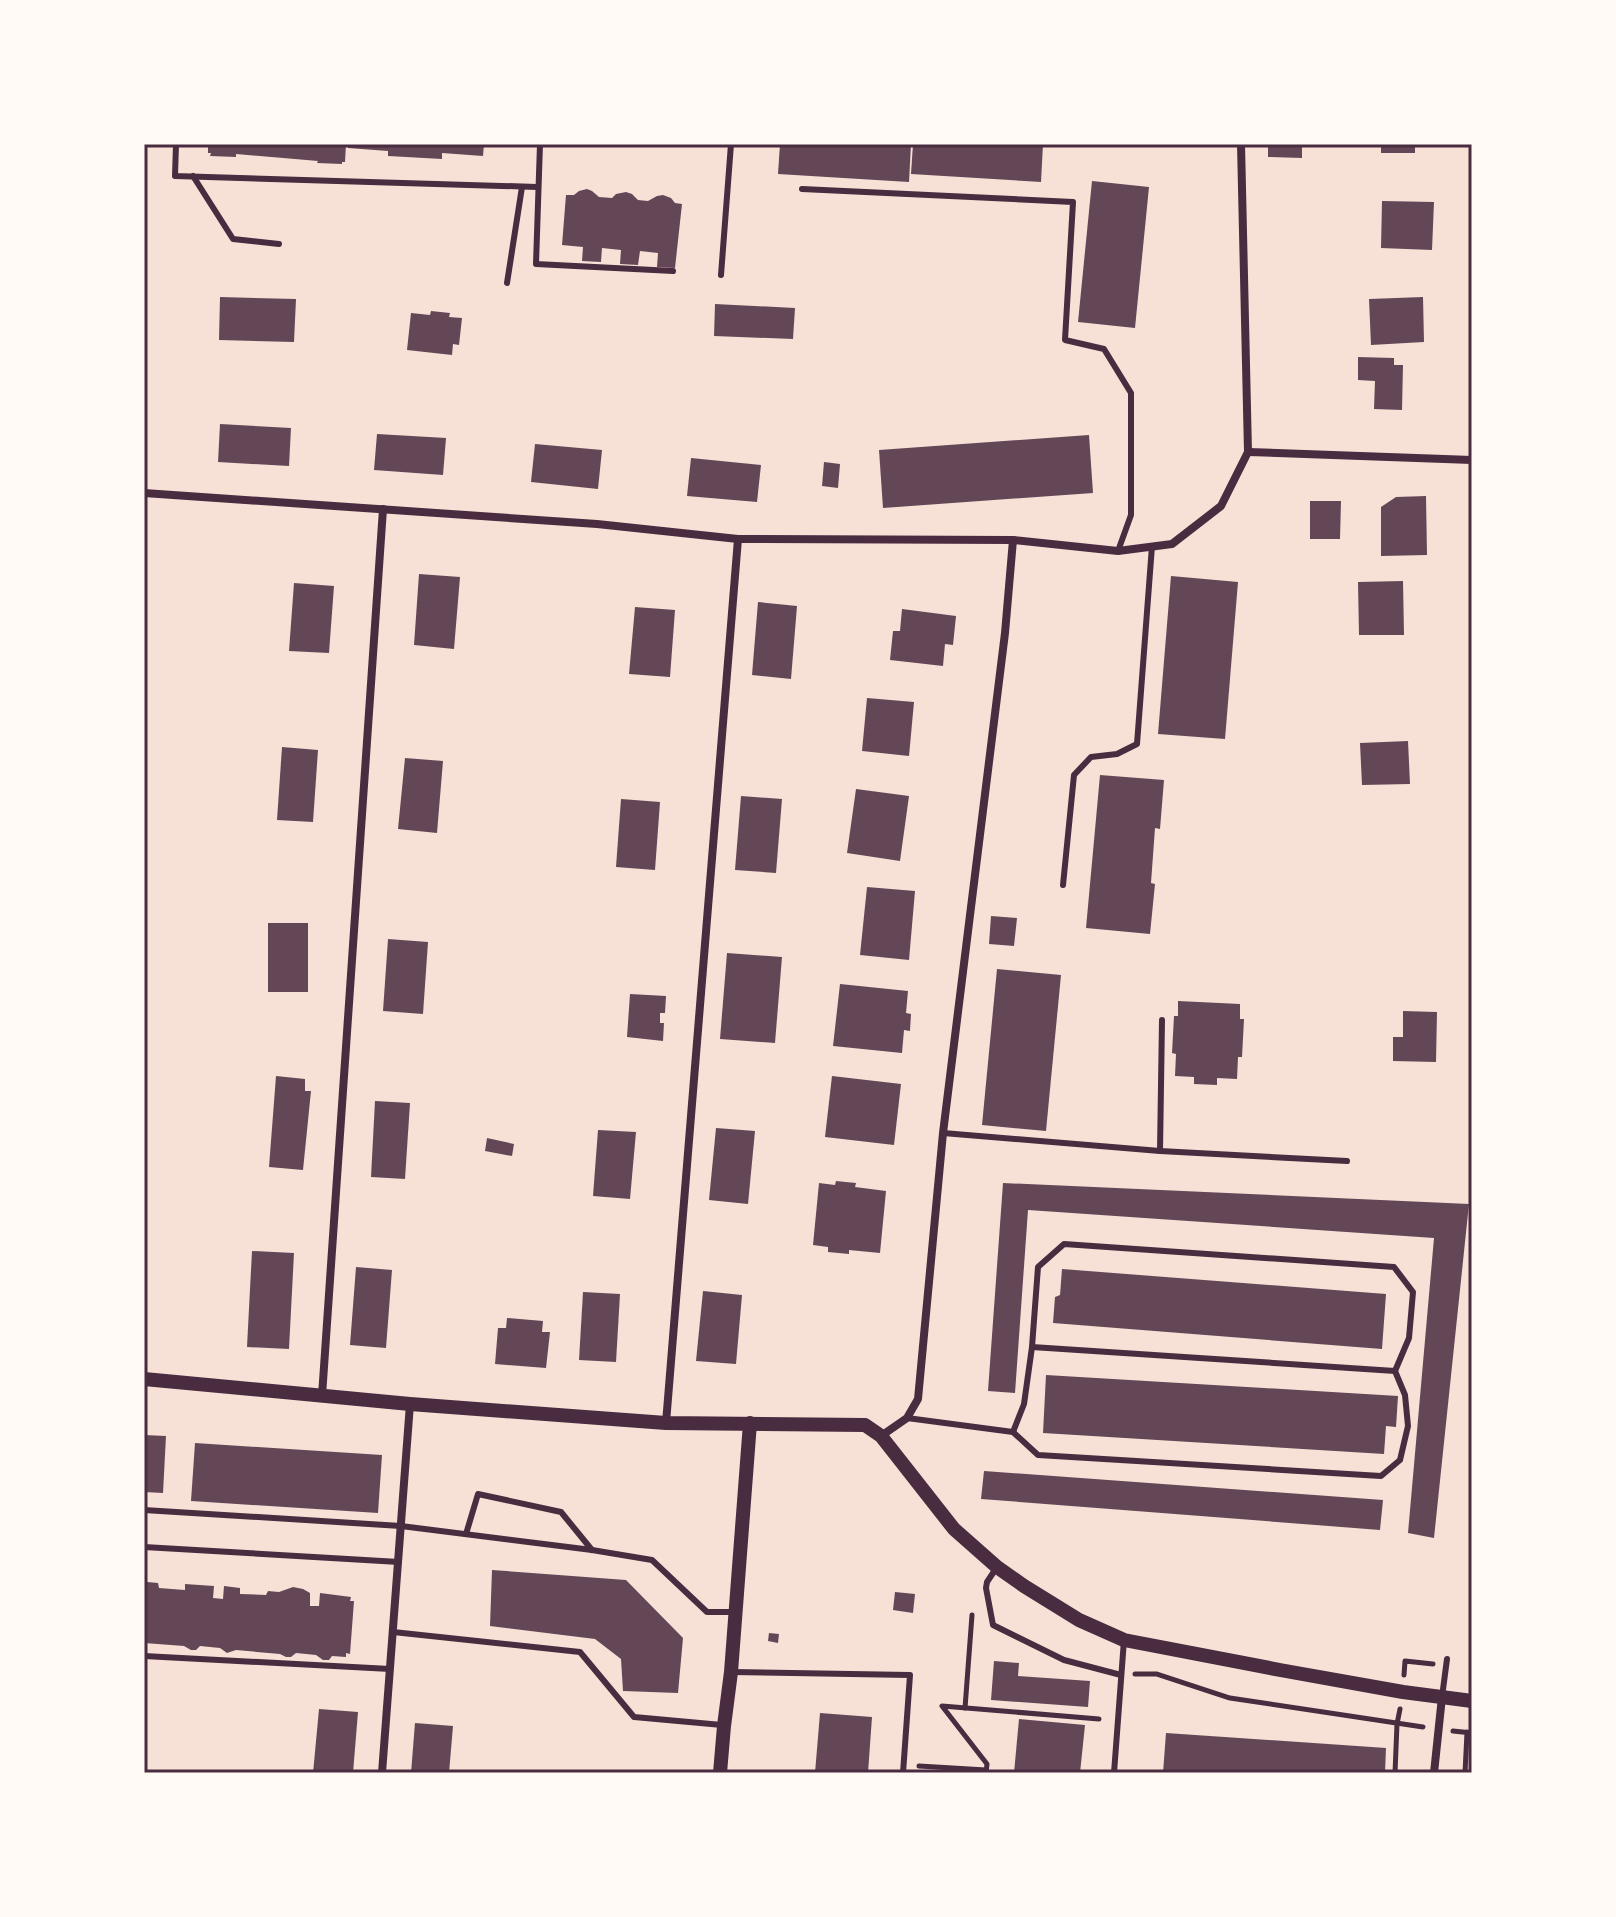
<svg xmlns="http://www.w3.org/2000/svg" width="1616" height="1917" viewBox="0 0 1616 1917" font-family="'Crimson Pro',serif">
<rect width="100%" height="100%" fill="#f7e1d7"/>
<g fill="#644757">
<path d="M208,144H346L345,162H342V164L317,163L318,161L236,154V157L210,156L211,153H208Z"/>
<path d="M348,144H484L483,156L442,153V159L388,156V151L348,148Z"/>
<path d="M780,144H911L909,182L778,174Z"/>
<path d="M913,144H1043L1041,182L911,174Z"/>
<path d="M1268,144H1302V158L1268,157Z"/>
<rect x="1381" y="144" width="34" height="9"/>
<path d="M1092,181L1149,187L1135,328L1078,322Z"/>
<path d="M587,189L592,191L599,197L612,198L616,194L626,192L632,194L638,200L648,201L657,196L663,195L671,198L675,203L682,204L675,268L657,267L658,253L640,251L638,265L620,264L621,250L602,248L601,262L582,261L583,247L562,245L566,195H574L579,191Z"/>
<path d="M1382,201L1434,202L1432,250L1381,248Z"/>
<path d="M220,297L296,299L294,342L219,340Z"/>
<path d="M1423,297L1424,342L1371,345L1369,299Z"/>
<path d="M715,304L795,308L793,339L714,336Z"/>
<path d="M431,311L450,313L449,317L462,318L459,345L453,344L452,355L407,350L411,313L430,315Z"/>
<path d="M1358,357L1394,358V365H1403L1402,410L1374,409L1375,381L1358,380Z"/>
<path d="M220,424L291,428L289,466L218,462Z"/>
<path d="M377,434L446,438L443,475L374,470Z"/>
<path d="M1089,435L1093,493L883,508L879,450Z"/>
<path d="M535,444L602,450L598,489L531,482Z"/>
<path d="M691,458L761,465L757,502L687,496Z"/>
<path d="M824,462L840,464L838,488L822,486Z"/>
<path d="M1426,496L1427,555L1381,556V507L1396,497Z"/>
<path d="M1310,501H1341L1340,539H1310Z"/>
<path d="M419,574L460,577L454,649L414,645Z"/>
<path d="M1171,576L1238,582L1225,739L1158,734Z"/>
<path d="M1403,581L1404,635H1359L1358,582Z"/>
<path d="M294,583L334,586L329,653L289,651Z"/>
<path d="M758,602L797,606L791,679L752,675Z"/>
<path d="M635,607L675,610L670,677L629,674Z"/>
<path d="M902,609L956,616L953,645L945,644L943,666L890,660L893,631H900Z"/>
<path d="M867,698L914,702L909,756L862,751Z"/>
<path d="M1408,741L1410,784L1362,785L1360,743Z"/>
<path d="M282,747L318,750L313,822L277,820Z"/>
<path d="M405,758L443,761L437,833L398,829Z"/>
<path d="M1100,775L1164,780L1160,829L1155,828L1151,883L1155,884L1150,934L1086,928Z"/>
<path d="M856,789L909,796L900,861L847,853Z"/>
<path d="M741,796L782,799L776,873L735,870Z"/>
<path d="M621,799L660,802L655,870L616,867Z"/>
<path d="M867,887L915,891L909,960L860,955Z"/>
<path d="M991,916L1017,918L1014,946L989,944Z"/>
<rect x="268" y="923" width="40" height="69"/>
<path d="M388,939L428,942L423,1014L383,1011Z"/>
<path d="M727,953L782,957L775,1043L720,1039Z"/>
<path d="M997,969L1061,975L1046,1131L982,1125Z"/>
<path d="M840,984L908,991L906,1013L911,1014L910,1031L904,1030L902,1053L833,1046Z"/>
<path d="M630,994L666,996L665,1013H660V1023H664L663,1041L627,1037Z"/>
<path d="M1178,1001L1240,1004V1019H1244L1242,1057H1238L1237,1079L1217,1078V1085L1194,1084V1077L1175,1076L1176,1054L1172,1053L1174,1016H1178Z"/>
<path d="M1403,1011L1437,1012L1436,1062L1393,1061V1037H1403Z"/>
<path d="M276,1076L305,1079V1091H311L303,1170L269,1167Z"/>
<path d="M832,1076L901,1084L894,1145L825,1137Z"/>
<path d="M375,1101L410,1103L405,1179L371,1177Z"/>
<path d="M716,1128L755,1131L748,1204L709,1200Z"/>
<path d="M598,1130L636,1132L630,1199L593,1196Z"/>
<path d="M487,1138L514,1144L512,1156L485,1151Z"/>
<path d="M836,1181L856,1183L855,1187L886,1191L880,1253L849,1250V1254L828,1252V1247L813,1245L819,1183L835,1185Z"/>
<path d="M1003,1183L1469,1204L1434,1538L1408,1533L1434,1238L1028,1210L1015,1393L988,1391Z"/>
<path d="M252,1251L294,1253L289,1349L247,1347Z"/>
<path d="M356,1267L392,1270L386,1348L350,1345Z"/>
<path d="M1062,1269L1386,1294L1382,1349L1053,1323L1055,1297L1060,1295Z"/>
<path d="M703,1291L742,1295L736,1364L696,1361Z"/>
<path d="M583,1292L620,1294L616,1362L579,1360Z"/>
<path d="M507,1318L543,1321L542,1332H550L546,1368L495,1364L498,1328H506Z"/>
<path d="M1046,1375L1398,1396L1396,1427L1386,1426L1384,1454L1043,1433Z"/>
<path d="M144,1435L166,1436L163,1493L144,1492Z"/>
<path d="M195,1443L382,1455L378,1513L191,1501Z"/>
<path d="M984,1471L1383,1500L1380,1530L981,1499Z"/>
<path d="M492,1570L626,1580L683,1638L678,1693L623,1691L621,1659L595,1639L490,1626Z"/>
<path d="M144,1578L147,1582L158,1583L159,1588L185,1590V1584L214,1586L213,1598L223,1599L224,1586L240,1588V1594L266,1595L268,1591L279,1592L293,1587L303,1589L310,1593V1606H319L320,1593L351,1597L350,1601H354L350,1654L346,1653V1657L332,1656L329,1660H323L316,1655L296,1653L291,1657H286L280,1654L236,1650L227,1653L220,1648L200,1646L196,1650H191L184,1646L144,1643Z"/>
<path d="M895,1592L915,1594L913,1613L893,1610Z"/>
<path d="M769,1633L779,1634L778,1643L768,1641Z"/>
<path d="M994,1661L1019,1663L1018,1676L1090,1681L1088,1707L991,1700Z"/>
<path d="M319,1709L358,1712L353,1773H313Z"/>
<path d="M820,1713L872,1717L868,1773H815Z"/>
<path d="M1019,1719L1085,1725L1080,1773H1014Z"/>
<path d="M415,1723L453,1726L449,1773H411Z"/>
<path d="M1166,1733L1386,1748L1385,1773H1163Z"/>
</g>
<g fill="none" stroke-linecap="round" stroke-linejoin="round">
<g stroke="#4a2c40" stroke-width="5">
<path d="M1135,1674H1157L1230,1698L1423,1727"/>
<path d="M1404,1675L1405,1661L1433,1664"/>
<path d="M965,1708L972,1615"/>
<path d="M1453,1731L1472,1733"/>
<path d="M919,1766L986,1770"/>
<path d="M986,1773L987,1764L942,1706L1099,1719"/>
<path d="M1395,1773L1397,1724L1400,1709"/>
<path d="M1465,1773L1467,1732"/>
</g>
<g stroke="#4a2c40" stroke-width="6">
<path d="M176,144L175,176L537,187"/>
<path d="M540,144L536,264L673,271"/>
<path d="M193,176L233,239L279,244"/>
<path d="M802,189L1073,202L1065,340L1104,349L1131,393V515L1118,551"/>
<path d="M721,275L731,144"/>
<path d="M507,283L522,187"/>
<path d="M1063,885L1074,775L1091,757L1117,754L1137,744L1152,546"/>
<path d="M943,1133L1160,1151L1347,1161"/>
<path d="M1160,1151L1162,1020"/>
<path d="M907,1418L1013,1432L1038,1455L1381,1476L1400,1460L1408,1426L1405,1395L1395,1371"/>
<path d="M1013,1432L1024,1404L1032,1347L1038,1267L1064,1244L1394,1267L1413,1292L1409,1338L1395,1371L1032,1347"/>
<path d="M144,1510L401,1526L592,1550L652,1560L707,1612H735"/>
<path d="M466,1534L478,1494L561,1512L592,1550"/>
<path d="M144,1547L399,1562"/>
<path d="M997,1567L987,1582L986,1588L993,1625L1064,1660L1121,1675"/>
<path d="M393,1632L580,1652L634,1717L722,1725"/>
<path d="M144,1656L390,1669"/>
<path d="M732,1672L910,1675L903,1773"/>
<path d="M1442,1697L1447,1659"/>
<path d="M1114,1773L1124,1640"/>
</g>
<g stroke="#4a2c40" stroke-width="8">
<path d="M1248,452L1472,460"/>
<path d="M144,493L597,524L738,539L1013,540L1118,551L1172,544L1221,506L1248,452L1241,144"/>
<path d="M322,1396L383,509"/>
<path d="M666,1423L738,539"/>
<path d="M881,1436L907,1418L918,1399L943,1133L1005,633L1013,540"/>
<path d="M382,1773L410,1404"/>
<path d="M1434,1773L1442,1697"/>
</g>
<g stroke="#4a2c40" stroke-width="14">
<path d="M144,1379L410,1404L666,1423L865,1425L881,1436L954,1529L997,1567L1024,1586L1079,1620L1124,1640L1280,1670L1403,1692L1472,1701"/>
<path d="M720,1773L724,1726L731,1672L750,1423"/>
</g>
</g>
<rect width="1616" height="1917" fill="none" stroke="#fffaf5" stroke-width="292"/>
<rect x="146" y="146" width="1324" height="1625" fill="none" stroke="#4a2c40" stroke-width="3"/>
</svg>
